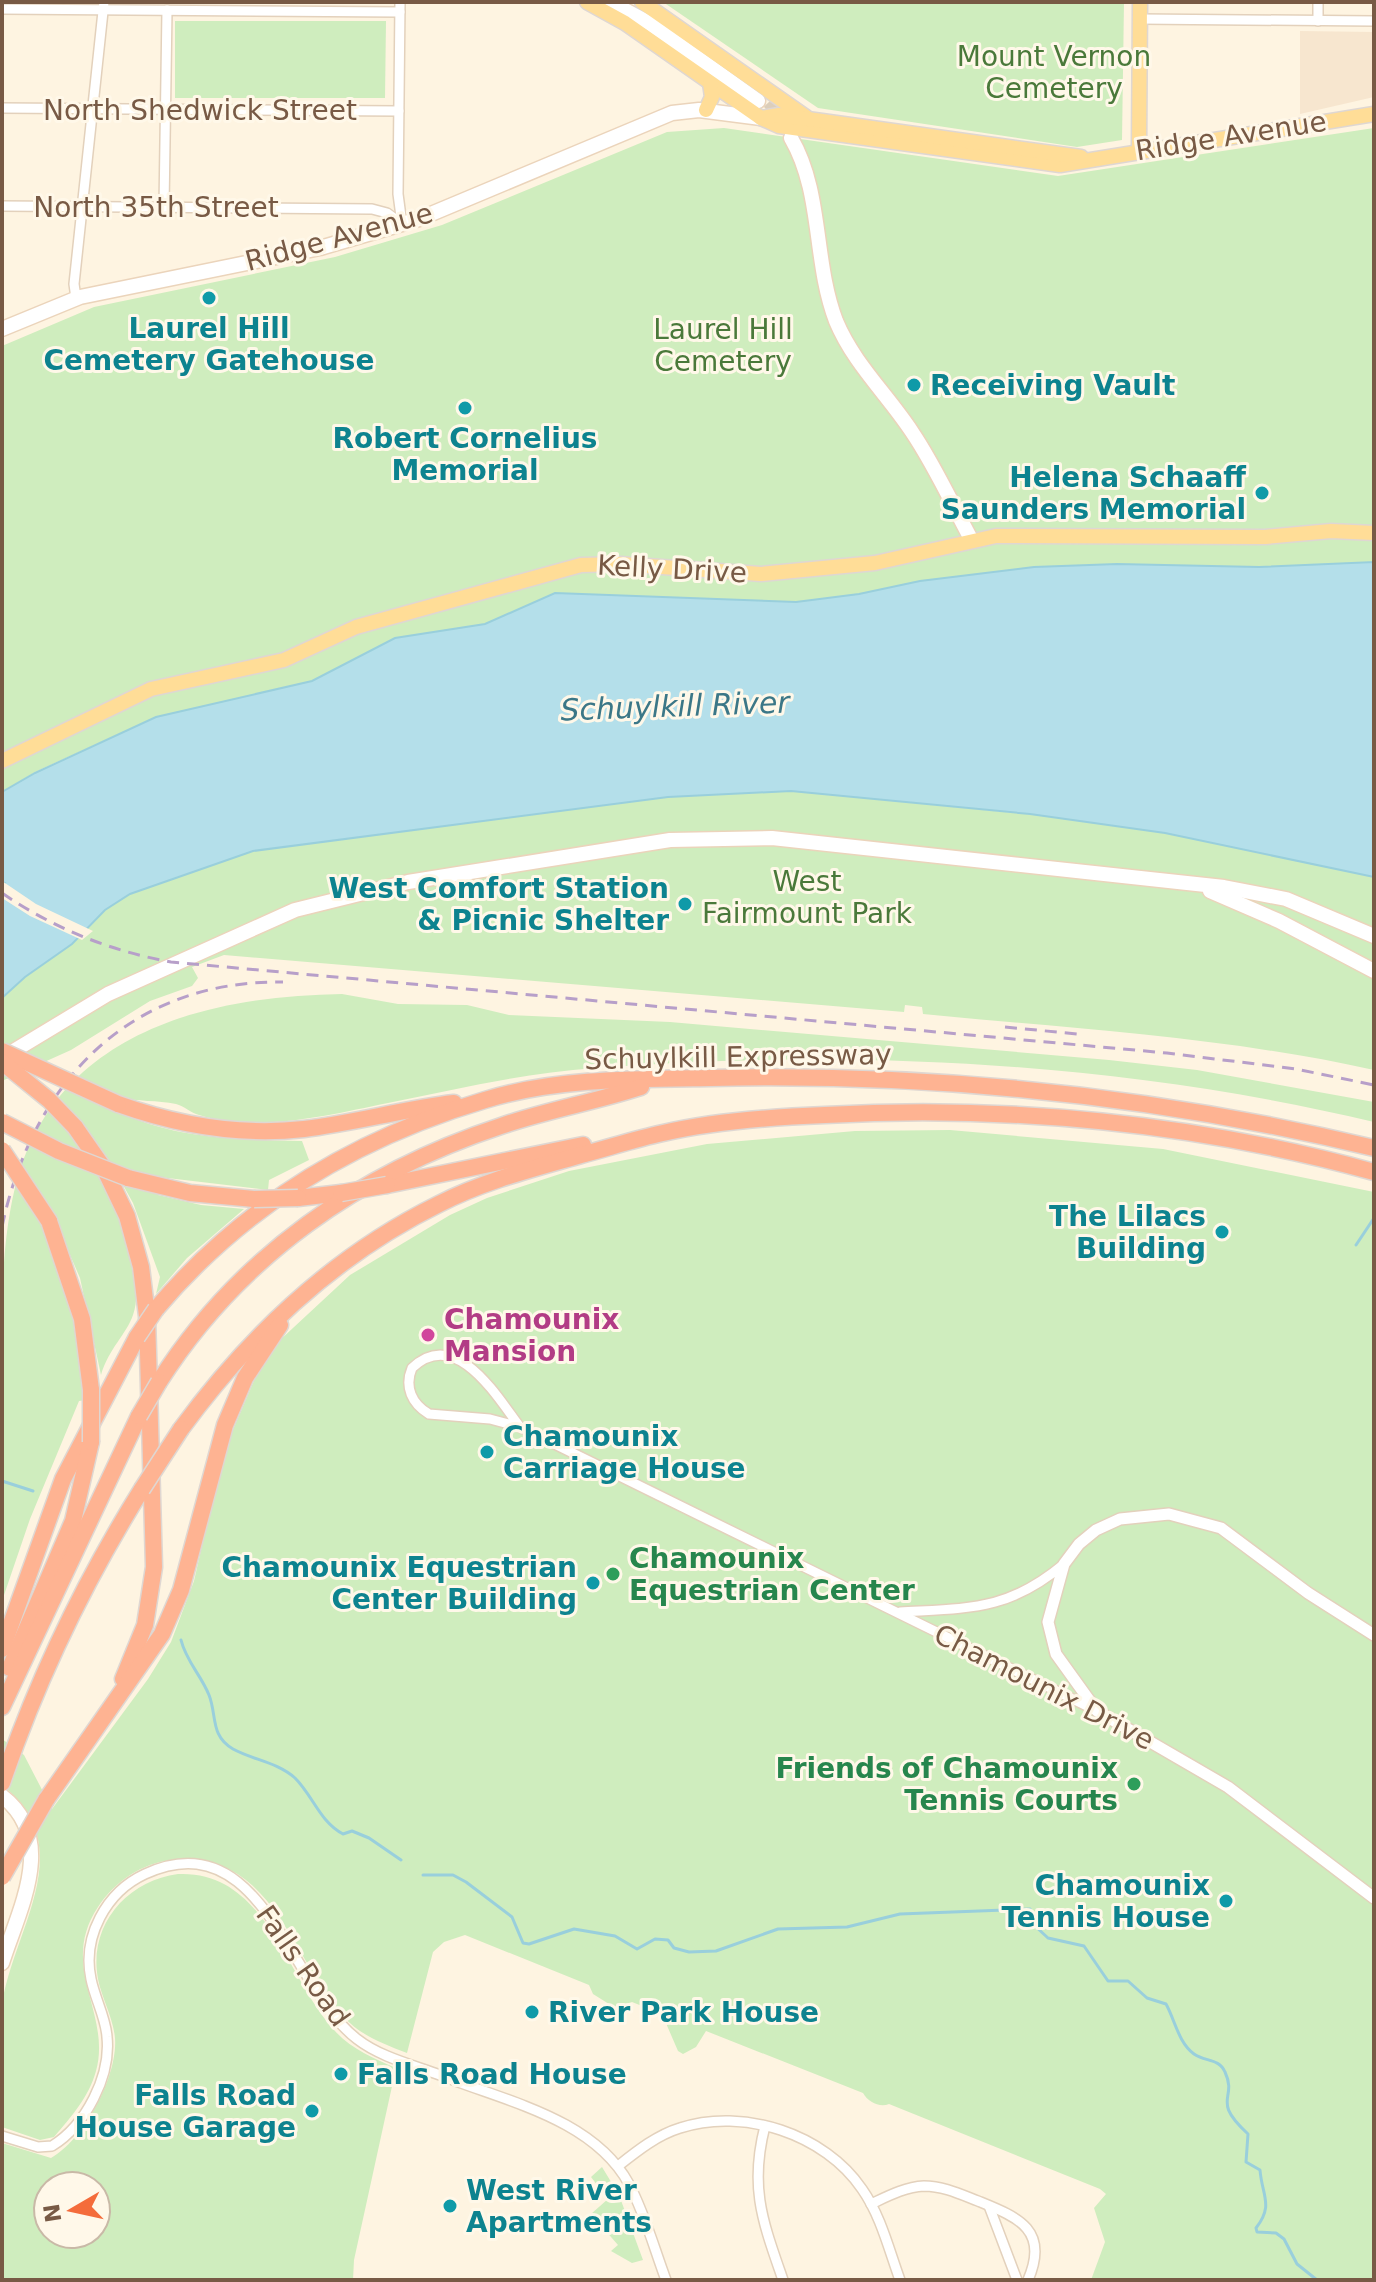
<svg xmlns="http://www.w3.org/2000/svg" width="1376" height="2282" viewBox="0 0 1376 2282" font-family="'DejaVu Sans',sans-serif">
<rect width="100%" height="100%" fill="#fef4e1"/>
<path fill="#f7e6cf" d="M1300,31L1374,32V97L1300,114Z"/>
<g fill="#cfedbe" fill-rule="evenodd">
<path d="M663,2H1124L1122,140L1077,147L818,108Z"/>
<path d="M175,21H386L385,98H175Z"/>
<path d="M724,128L1058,176L1374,128V562L1259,567L1117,564L1034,567L920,581L859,594L796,602L555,593L486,624L395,638L312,681L156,717L35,772L2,792V346L94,307L335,257L442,225L667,132Z"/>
<path d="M791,791L1066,818L1165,833L1374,877V1070C1226,1037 1074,1029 923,1014L922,1007L905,1005L904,1012L224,955L192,967L198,978L192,986L150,1001L71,1050L2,1081V998L25,977L72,944L105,910L130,894L253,851L668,797Z"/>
<path d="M342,994L398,1004L467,1005L509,1015L670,1022L1109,1060L1197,1070L1374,1102V1122C1123,1062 852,1048 595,1068C525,1073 457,1089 388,1103C329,1115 259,1133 199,1115C191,1113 184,1106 176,1104C157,1100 138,1102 119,1097L115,1110C172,1139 239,1140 302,1141L309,1160L269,1180L268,1190L159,1177L158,1195L201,1205L244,1209L187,1258L156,1294L160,1277L133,1203L112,1165L87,1132C102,1177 149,1270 133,1315C126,1335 109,1348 101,1375L80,1278L61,1234L86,1400L79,1401L30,1519L2,1601C2,1526 2,1451 2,1376C2,1309 0,1241 18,1176C62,1031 208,996 342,994Z"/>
<path d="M950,1130L1163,1149L1374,1192V2280H1091L1105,2242L1094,2208L1106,2194L1100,2189L889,2104C880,2108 868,2102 863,2093L706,2031L696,2047L683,2054L678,2051L662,2014L632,2002L617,2007L609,2004L593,1994L589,1985L465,1935L444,1942L433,1952L407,2053C384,2044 361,2036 344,2017C291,1958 273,1850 172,1860C142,1863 114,1882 98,1907C58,1967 112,2013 96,2071C89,2097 71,2117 54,2137L40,2140L2,2127C2,2087 0,2043 2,2004C14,1928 81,1847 2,1785V1739L24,1755L52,1809L148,1679L171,1642L194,1581L223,1453L256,1376L279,1341L350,1275L450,1215L487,1198L569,1171L707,1144L855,1131Z"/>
<path d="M178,1874C266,1870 285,1976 334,2030C351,2049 373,2058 396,2068L354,2260L353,2280H2V2143L51,2158C84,2140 118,2076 115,2038C113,2017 102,1999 98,1979C88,1926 126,1881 178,1874ZM48,2186H96V2234H48Z"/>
<path d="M602,2167L619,2195L643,2260L632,2263L611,2251L618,2245L591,2214L608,2199L591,2177Z"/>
</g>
<path fill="#b4dfea" stroke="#99cfdc" stroke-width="2" d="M1374,562V877L1165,833L1030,814L791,791L668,797L253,851L130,894L105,910L72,944L25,977L2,998V889L5,883L2,882V792L35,773L156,717L312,681L395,638L485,624L555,593L796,602L859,594L920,581L1034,567L1117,564L1259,567Z"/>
<path fill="#fef4e1" d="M2,881L36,904L93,931L82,940L30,916L2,898Z"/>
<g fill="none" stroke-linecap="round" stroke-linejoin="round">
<g stroke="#99cfdc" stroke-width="3">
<path d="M1356,1245L1374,1218"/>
<path d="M2,1481L33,1491"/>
<path d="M181,1640C186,1661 201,1675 209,1695C217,1715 210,1736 233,1749C253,1760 277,1762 295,1778C313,1796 320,1822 343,1834L352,1831L369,1838L401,1860"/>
<path d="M423,1875H453L466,1882L512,1917L523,1943L529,1944L574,1929L615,1936L637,1949L655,1939L668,1940L674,1948L689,1952L716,1951L778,1929L847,1927L900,1914L1030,1909L1034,1925L1048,1938L1084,1946L1108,1981H1128L1147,1998L1166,2004C1175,2020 1178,2042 1194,2054C1205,2062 1219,2058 1225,2072C1238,2100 1210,2099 1248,2134L1246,2162L1260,2170C1262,2196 1274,2205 1256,2228L1257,2232L1276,2233L1284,2239L1297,2264L1317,2280"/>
<path d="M2,2280H10"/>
</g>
<path stroke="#dcceba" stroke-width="14" stroke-dasharray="14 7" stroke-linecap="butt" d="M769,102L787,122"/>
<g stroke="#e3d1bc" stroke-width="12">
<g id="minor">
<path d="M400,2L398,194L402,224"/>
<path d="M2,9L400,12"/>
<path d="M1140,19L1374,21"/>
<path d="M1318,21V2"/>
<path d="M2,108L399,111"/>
<path d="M2,206L372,209L387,213L402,224"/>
<path d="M164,207L167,10"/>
<path d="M76,298L74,284L104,2"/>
<path d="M520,1427C497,1397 456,1326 412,1368C404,1387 412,1404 429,1414L490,1419L520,1427L1097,1711"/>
<path d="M900,1612C969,1608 1008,1611 1064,1564"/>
<path d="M765,2126C749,2188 763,2222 783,2280"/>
<path d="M2,2136L38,2147L52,2146C86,2125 111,2076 107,2037C106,2018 95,1999 91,1979C82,1937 106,1892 145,1874C262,1820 290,1988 357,2039C380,2057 413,2065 440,2075C504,2101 593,2118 629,2184C645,2214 654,2248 666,2280"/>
<path d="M618,2166C637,2151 657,2135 680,2128C743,2107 825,2134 862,2189C881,2216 889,2250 900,2280"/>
<path d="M871,2204C888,2196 905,2187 924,2186C943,2186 960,2194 978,2201C1017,2217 1050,2229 1028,2280"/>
<path d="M989,2206L1017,2280"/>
</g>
</g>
<g stroke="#e3d1bc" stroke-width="14">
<path id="tertiary" d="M1374,1635L1308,1593L1221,1528L1169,1514L1120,1519L1096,1530L1079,1544L1064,1564L1048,1622L1056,1654L1097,1711L1228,1787L1374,1898"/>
</g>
<g stroke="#ebd4bb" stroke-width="17">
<g id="secondary">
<path d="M610,2L649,23L758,101"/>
<path d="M791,138C823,193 813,261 836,321C854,364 887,394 912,432C935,466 952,504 971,539"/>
<path d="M2,329L80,297L320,248L419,219L672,113L699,110L761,118"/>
<path d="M1210,891L1279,921L1374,971"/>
<path d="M2,1058L108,994L295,910L408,882L670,840L772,838L1224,887L1286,899L1374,936"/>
<path d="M2,1796C58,1839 19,1909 2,1963"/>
</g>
</g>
<g stroke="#dfd7d2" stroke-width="17">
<g id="primary">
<path d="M587,2L625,23L761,118L779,126L1060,165L1374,114"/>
<path d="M642,2L806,117"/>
<path d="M706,110L712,97L710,83"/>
<path d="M761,118L779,115L1081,157"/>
<path d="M1139,150L1140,2"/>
<path d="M2,761L151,689L284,660L356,627L581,565L620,564L761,574L875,563L996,536L1265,537L1331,531L1374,533"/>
</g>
</g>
<g stroke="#dfd7d2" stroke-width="19">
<g id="motorway">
<path d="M118,1104C177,1125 241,1136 304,1129C354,1123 404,1109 454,1103"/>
<path d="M75,1127L105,1170L127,1216L141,1267L147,1316L154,1567L145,1625L123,1679"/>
<path d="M128,1178L190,1193L254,1199"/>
<path d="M387,1185L583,1145"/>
<path d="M298,1198L341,1193"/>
<path d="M49,1221L82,1319L91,1390"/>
<path d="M156,1309C244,1205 356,1138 485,1100C556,1078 638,1079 711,1078C934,1073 1157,1096 1374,1148"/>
<path d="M159,1382C238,1257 361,1172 501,1126C547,1110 595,1102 641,1087"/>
<path d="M181,1429C250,1335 333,1256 439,1204C484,1181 532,1169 581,1155C608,1148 635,1139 663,1133C715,1121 771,1117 825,1115C1008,1105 1197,1123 1374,1172"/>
<path d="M2,1649L63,1479L137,1337"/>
<path d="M10,1668L73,1521L91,1442"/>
<path d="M2,1707L139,1416"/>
<path d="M2,1783C37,1680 84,1582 142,1489"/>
<path d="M46,1800L162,1634L181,1590L225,1425L245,1378L280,1325"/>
</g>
</g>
<use href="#minor" stroke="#fff" stroke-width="9"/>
<use href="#tertiary" stroke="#fff" stroke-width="11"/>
<use href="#secondary" stroke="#fff" stroke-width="14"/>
<use href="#primary" stroke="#ffdd97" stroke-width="14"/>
<use href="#motorway" stroke="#feb392" stroke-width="16"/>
<g stroke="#b79fc9" stroke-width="3" stroke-dasharray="12 8" stroke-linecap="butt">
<path d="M2,893C53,928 110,951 171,962L1167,1053L1296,1069L1374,1085"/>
<path d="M1005,1027L1077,1034"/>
<path d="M2,1227C32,1083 129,980 283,982"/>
</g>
<g stroke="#dfd7d2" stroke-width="19" stroke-linecap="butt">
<g id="motorway-bridge">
<path d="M2,1051L118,1104"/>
<path d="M2,1062L49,1100L75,1127"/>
<path d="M2,1122L59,1151L128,1178"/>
<path d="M2,1150L49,1221"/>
<path d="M341,1193L387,1185"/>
<path d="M254,1199L298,1198"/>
<path d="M137,1337L156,1309"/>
<path d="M139,1416L159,1382"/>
<path d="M91,1442V1390"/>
<path d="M142,1489L181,1429"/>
<path d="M2,1877L46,1800"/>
</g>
</g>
<use href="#motorway-bridge" stroke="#feb392" stroke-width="16"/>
</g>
<g fill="#0f9aa8" stroke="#fff8e9" stroke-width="3">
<circle cx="209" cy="298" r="8"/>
<circle cx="914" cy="385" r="8"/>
<circle cx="465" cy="408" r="8"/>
<circle cx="1262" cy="493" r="8"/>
<circle cx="685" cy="904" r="8"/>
<circle cx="1222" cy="1232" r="8"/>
<circle cx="487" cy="1452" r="8"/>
<circle cx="593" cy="1583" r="8"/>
<circle cx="1226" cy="1901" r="8"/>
<circle cx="532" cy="2012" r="8"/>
<circle cx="341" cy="2074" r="8"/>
<circle cx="312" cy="2111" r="8"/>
<circle cx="450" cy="2206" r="8"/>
</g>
<circle fill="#d1479c" stroke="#fff8e9" stroke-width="3" cx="428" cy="1335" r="8"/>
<g fill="#2e9e5b" stroke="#fff8e9" stroke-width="3">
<circle cx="613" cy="1574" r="8"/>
<circle cx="1134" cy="1784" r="8"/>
</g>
<g text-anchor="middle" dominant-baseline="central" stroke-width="6" stroke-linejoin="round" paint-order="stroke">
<g font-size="28" fill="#4a793a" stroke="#fff8e9">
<text x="1054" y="56">Mount Vernon<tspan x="1054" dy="32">Cemetery</tspan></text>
<text x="723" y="329">Laurel Hill<tspan x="723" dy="32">Cemetery</tspan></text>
<text x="807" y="881">West<tspan x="807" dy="32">Fairmount Park</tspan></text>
</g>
<g font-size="28" fill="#785a45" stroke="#fff8e9">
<text x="200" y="110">North Shedwick Street</text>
<text transform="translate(1231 136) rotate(-9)">Ridge Avenue</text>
<text x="156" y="207">North 35th Street</text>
<text transform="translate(339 237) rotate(-15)">Ridge Avenue</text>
<text transform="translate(672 569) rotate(3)">Kelly Drive</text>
<text transform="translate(738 1057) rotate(-1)">Schuylkill Expressway</text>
<text transform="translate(1044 1687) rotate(27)">Chamounix Drive</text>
<text transform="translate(303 1966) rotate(55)">Falls Road</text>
</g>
<g font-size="28" font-weight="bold" fill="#0d838f" stroke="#fff8e9" text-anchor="end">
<text x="209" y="328" text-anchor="middle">Laurel Hill<tspan x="209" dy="32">Cemetery Gatehouse</tspan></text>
<text x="930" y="385" text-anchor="start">Receiving Vault</text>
<text x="465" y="438" text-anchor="middle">Robert Cornelius<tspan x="465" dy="32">Memorial</tspan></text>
<text x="1246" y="477">Helena Schaaff<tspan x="1246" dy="32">Saunders Memorial</tspan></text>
<text x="669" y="888">West Comfort Station<tspan x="669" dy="32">&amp; Picnic Shelter</tspan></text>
<text x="1206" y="1216">The Lilacs<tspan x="1206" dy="32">Building</tspan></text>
<text x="503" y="1436" text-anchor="start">Chamounix<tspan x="503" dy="32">Carriage House</tspan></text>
<text x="577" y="1567">Chamounix Equestrian<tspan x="577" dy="32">Center Building</tspan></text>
<text x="1210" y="1885">Chamounix<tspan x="1210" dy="32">Tennis House</tspan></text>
<text x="548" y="2012" text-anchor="start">River Park House</text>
<text x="357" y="2074" text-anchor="start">Falls Road House</text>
<text x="296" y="2095">Falls Road<tspan x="296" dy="32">House Garage</tspan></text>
<text x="466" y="2190" text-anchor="start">West River<tspan x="466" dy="32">Apartments</tspan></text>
</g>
<g font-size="28" font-weight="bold" fill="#b23c85" stroke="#fff8e9" text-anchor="start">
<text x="444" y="1319">Chamounix<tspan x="444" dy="32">Mansion</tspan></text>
</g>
<g font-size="28" font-weight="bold" fill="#27864d" stroke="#fff8e9" text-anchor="start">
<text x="629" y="1558">Chamounix<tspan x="629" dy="32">Equestrian Center</tspan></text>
<text x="1118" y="1768" text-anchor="end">Friends of Chamounix<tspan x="1118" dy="32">Tennis Courts</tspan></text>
</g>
<g font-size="30" font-style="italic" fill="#3b7787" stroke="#fff8e9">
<text transform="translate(675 706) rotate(-2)">Schuylkill River</text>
</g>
</g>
<rect width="1376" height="2282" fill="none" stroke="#785a45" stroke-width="8"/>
<g transform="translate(72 2210) rotate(261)"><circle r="38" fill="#fff8e9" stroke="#c9b9a7" stroke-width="2"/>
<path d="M0-6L14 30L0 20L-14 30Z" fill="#f46c3b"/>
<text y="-12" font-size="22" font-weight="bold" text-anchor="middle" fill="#785a45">N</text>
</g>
</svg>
